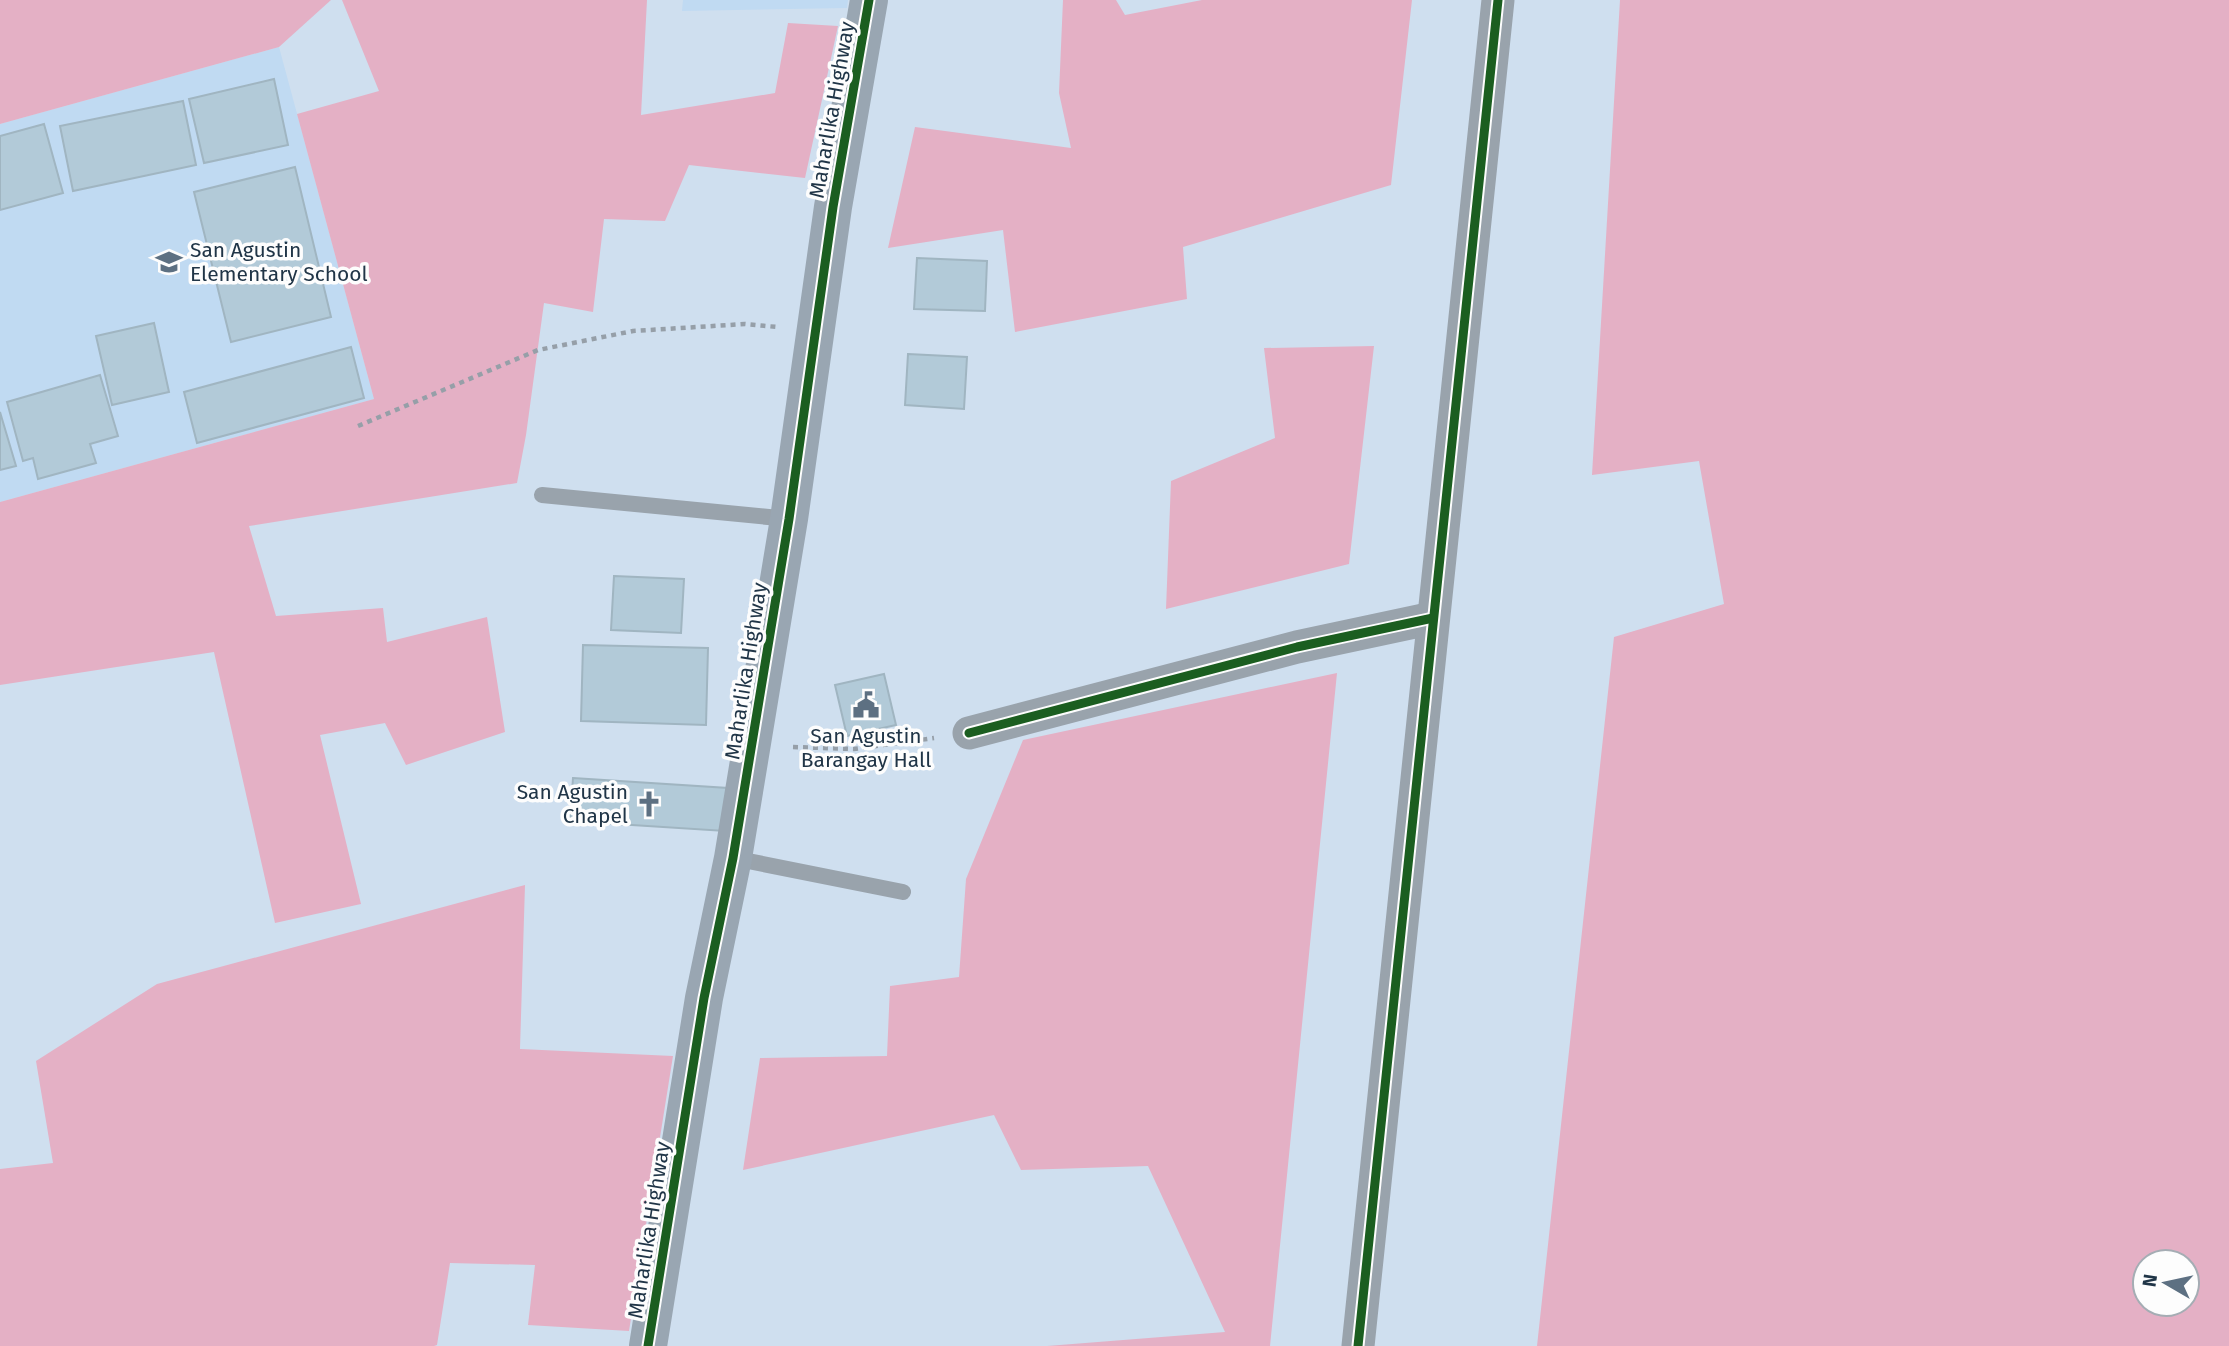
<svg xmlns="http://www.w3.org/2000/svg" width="2229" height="1346" viewBox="0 0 2229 1346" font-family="'Fira Sans',sans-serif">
<rect width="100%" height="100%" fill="#cfdfef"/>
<g fill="#c0daf2">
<path d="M683,0H848L847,8L682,11Z"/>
<path d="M279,47L374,399L0,502V124Z"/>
</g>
<g fill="#e4b0c5" fill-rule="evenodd">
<path d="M0,0H331L279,47L0,124Z"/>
<path d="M342,0H647L641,115L775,93L788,23L838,26L805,178L689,165L665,221L604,219L593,312L544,303L526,435L517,483L249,526L276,616L383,608L387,642L487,617L505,732L406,765L385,723L320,735L361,904L275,923L214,652L0,685V502L374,399L297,114L379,91Z"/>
<path d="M1063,0H1116L1125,15L1202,0H1412L1391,185L1183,247L1187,299L1015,332L1003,230L888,248L915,127L1071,148L1059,93Z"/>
<path d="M1620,0H2229V1346H1537L1614,637L1724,604L1699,461L1592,475ZM2145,1262H2187V1304H2145Z"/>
<path d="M1374,346L1349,564L1166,609L1171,481L1275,438L1264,348Z"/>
<path d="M1337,673L1270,1346H1047L1225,1332L1148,1166L1021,1170L994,1115L743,1170L760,1058L887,1056L890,986L959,977L966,879L1023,740Z"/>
<path d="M525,885L520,1049L673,1056L629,1331L528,1325L535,1265L450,1263L437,1345L434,1346H0V1169L53,1163L36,1061L157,984Z"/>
</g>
<g fill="#b2cad8" stroke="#a0b5c1" stroke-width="2">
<path d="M274,79L288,145L204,163L189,99Z"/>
<path d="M183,101L196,165L73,191L60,126Z"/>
<path d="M44,124L63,193L0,210V136Z"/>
<path d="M295,167L331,317L231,342L194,192Z"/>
<path d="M917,258L987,261L985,311L914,309Z"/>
<path d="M154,323L169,392L112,405L96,336Z"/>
<path d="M351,347L364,398L197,443L184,392Z"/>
<path d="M908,354L967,357L964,409L905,405Z"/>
<path d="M100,375L118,436L90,444L96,463L38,479L33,458L23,461L7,402Z"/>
<path d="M0,412L16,466L0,470Z"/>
<path d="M614,576L684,579L681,633L611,630Z"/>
<path d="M583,645L708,648L706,725L581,721Z"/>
<path d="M884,674L896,725L847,736L835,685Z"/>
<path d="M573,778L728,788L725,831L570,821Z"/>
</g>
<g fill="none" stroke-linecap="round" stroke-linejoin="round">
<g stroke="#969fa8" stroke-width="4.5" stroke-dasharray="5 5" stroke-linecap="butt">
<path d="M358,426L538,350L633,331L745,324L777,327"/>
<path d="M793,747L854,749L934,738"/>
</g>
<g stroke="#99a3ac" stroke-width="16">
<path d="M542,495L789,519"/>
<path d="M733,858L903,892"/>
</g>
<g stroke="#99a3ac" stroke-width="33">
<path d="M969,733L1297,647L1433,618"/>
<path d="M1358,1346L1498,0"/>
</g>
<path stroke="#99a6b2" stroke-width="38" d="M648,1346L704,998L733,858L789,519L833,207L869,0"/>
<g stroke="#fdfdfd" stroke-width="13">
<g id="cycleway">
<path d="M969,733L1297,647L1433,618"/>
<path d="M648,1346L704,998L733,858L789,519L833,207L869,0"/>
<path d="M1358,1346L1498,0"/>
</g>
</g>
<use href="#cycleway" stroke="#1b5e20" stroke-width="9"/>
</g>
<defs>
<g id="school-bare" transform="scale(2.1)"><path d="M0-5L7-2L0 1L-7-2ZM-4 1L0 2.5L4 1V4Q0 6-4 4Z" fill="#5d7082" stroke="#fdfdfd" stroke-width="2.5" paint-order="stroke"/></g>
<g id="civic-bare" transform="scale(2.1)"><path d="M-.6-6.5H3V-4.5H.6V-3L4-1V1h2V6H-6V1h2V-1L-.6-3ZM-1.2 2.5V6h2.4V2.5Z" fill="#5d7082" stroke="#fdfdfd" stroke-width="2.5" paint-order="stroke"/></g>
<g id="church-bare" transform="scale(2.1)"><path d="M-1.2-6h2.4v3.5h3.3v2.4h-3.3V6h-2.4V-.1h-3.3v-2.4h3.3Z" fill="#5d7082" stroke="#fdfdfd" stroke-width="2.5" paint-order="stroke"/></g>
</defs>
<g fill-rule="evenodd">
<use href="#school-bare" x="169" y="262"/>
<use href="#civic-bare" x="866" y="705"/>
<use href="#church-bare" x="649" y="804"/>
</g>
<g text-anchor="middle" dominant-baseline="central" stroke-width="7" stroke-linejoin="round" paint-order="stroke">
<g font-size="21" fill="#203547" stroke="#fdfdfd">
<text transform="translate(832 110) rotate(-80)">Maharlika Highway</text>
<text transform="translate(746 671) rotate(-81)">Maharlika Highway</text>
<text transform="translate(649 1230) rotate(-81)">Maharlika Highway</text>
</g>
<g font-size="21" fill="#203547" stroke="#fdfdfd" text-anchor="start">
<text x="190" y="250">San Agustin<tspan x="190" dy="24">Elementary School</tspan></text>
<text x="866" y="736" text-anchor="middle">San Agustin<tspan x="866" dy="24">Barangay Hall</tspan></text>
<text x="628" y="792" text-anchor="end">San Agustin<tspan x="628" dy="24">Chapel</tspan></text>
</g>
</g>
<g transform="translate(2166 1283) rotate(279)"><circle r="33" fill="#fdfdfd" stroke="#a5adb4" stroke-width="2"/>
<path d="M0-5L12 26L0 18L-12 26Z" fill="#5d7082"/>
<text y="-10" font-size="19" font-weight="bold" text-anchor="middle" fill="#203547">N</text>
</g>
</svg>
